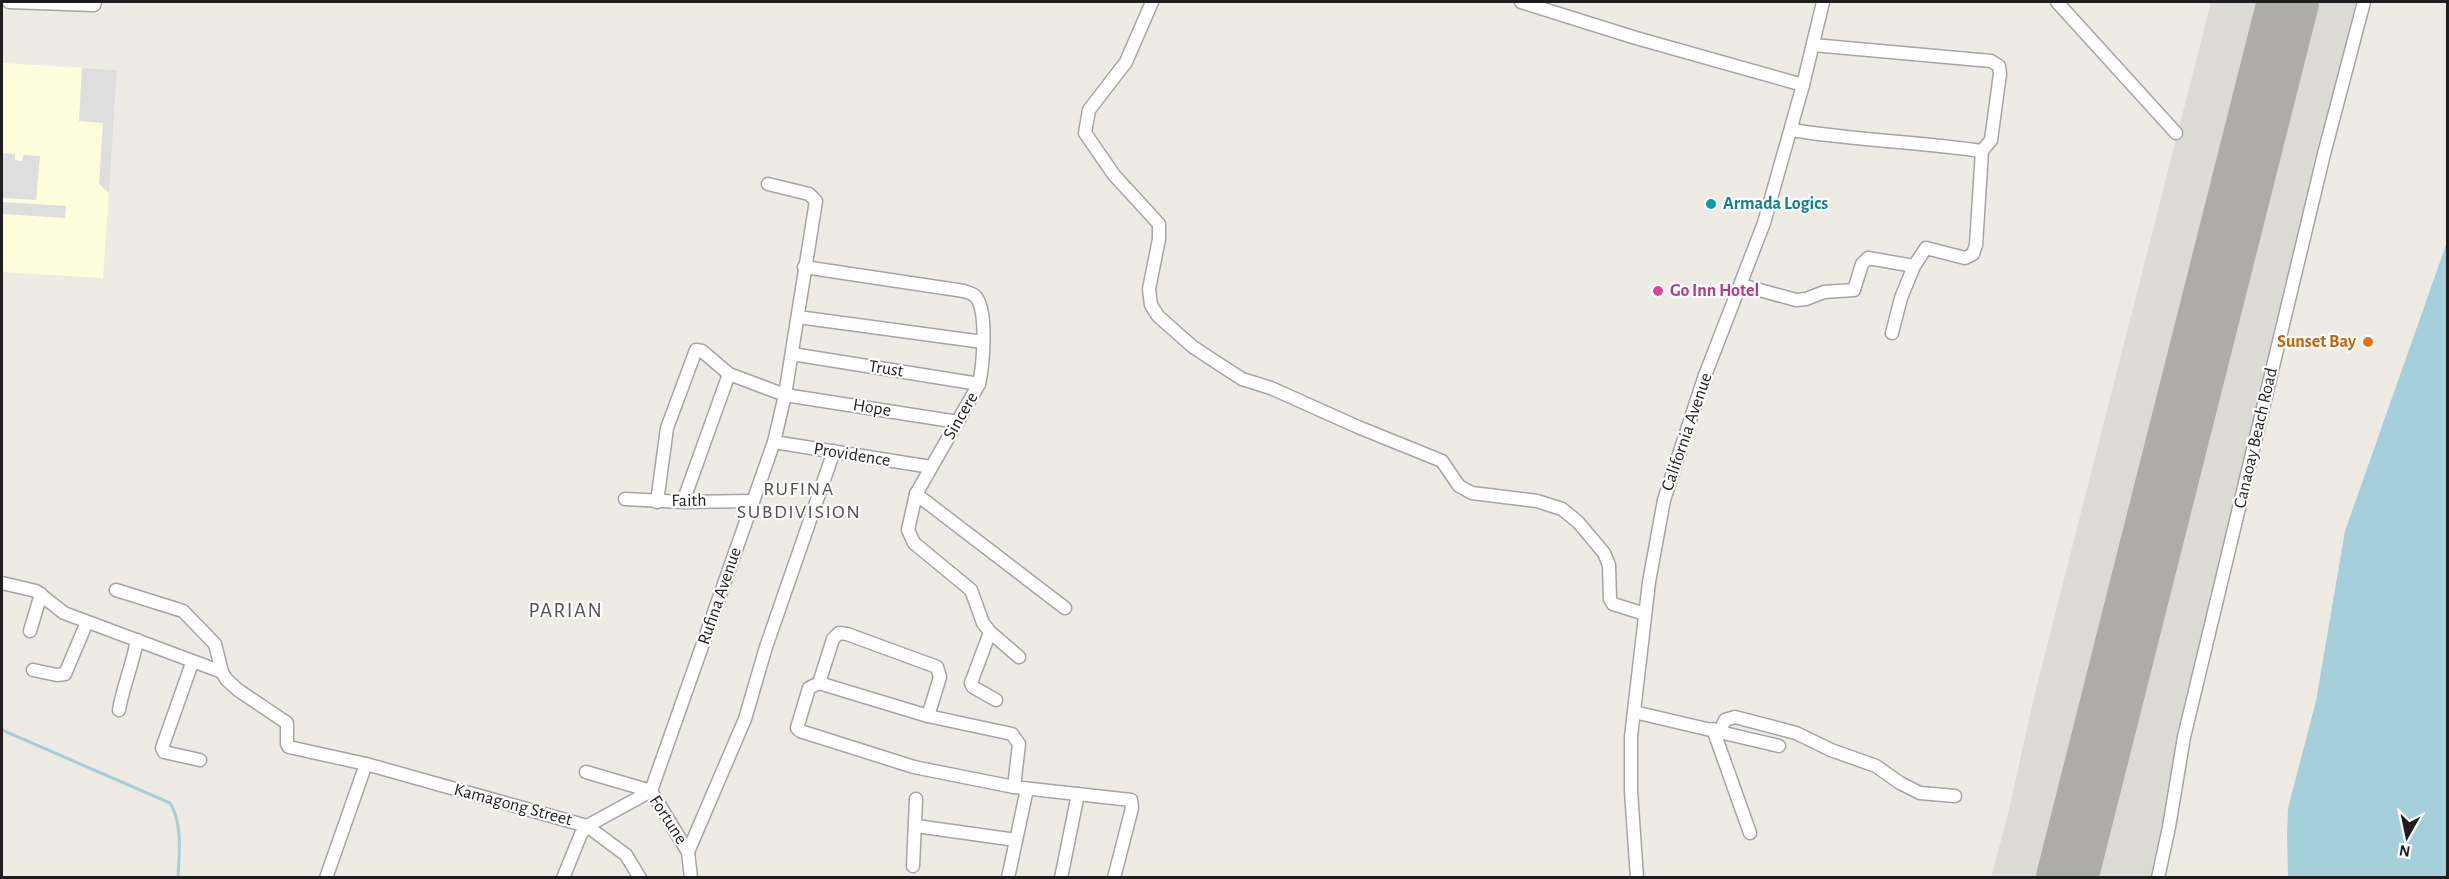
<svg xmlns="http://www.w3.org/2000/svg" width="2449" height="879" viewBox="0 0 2449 879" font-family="'Alegreya Sans',sans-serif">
<rect width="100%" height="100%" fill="#eeebe4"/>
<path fill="#fefedd" d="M2,63L117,70L103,278L2,272Z"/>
<path fill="#dddbd5" d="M2211,2H2356L2175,753L2154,877L1991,878L2008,814L2034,697Z"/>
<g fill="#dedede">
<path d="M82,68L117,70L109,193L99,184L103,123L79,121Z"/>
<path d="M2,153L15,154V160L22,161L23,155L40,156L36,200L2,198Z"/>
<path d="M2,202L66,206L65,218L2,214Z"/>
</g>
<path fill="#a5cfdb" d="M2447,242V877H2288L2287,834L2288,808L2316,701L2345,531Z"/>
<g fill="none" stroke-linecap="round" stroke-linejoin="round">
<path stroke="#a5cfdb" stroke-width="3" d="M2,730L170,803C183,824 179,854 178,878"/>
<path stroke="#adaca8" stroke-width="62" d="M2067,878L2288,2"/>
<g stroke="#a5a5a5" stroke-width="15">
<g id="minor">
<path d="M9,2L94,5L95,2"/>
<path d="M1152,2L1126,62L1089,110L1085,133L1114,175L1159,224V239L1149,289L1151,305L1158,316L1193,347L1242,379L1271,388L1358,427L1442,461L1459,486L1472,493L1537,501L1562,509L1578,522L1604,553L1609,565L1610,599L1613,604L1645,614"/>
<path d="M1521,2L1636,38L1803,85"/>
<path d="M2057,2L2176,133"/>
<path d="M1813,45L1991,61L1999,66L2000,74L1991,140L1982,151L1976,245L1973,254L1965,258L1926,248L1914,266"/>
<path d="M1791,130C1854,140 1918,142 1982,151"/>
<path d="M804,267L964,291C968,293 973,293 976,297C988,312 983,366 979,384L916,494L908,530L914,543L971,590L983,623L990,632L1019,657"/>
<path d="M1741,285L1796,300L1806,299L1824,292L1854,290L1862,264L1868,258L1914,266L1901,298L1892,333"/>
<path d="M798,317L983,342"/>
<path d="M792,354L979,384"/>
<path d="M774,442L931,467"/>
<path d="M916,494L1065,608"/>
<path d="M625,499L683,502L753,501"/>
<path d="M657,502L667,428L696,350L702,351L729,374L785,395L958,422"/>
<path d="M683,502L729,374"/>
<path d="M2,583L36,591L64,613L222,672"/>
<path d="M116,590L183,611L215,644L222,672L226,679L238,690L287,723V744L289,747L366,764L326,878"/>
<path d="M30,631L41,594"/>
<path d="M990,632L971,683L973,687L996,700"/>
<path d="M192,663L162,748L164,752L200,760"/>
<path d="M33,670L57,675L65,674L87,622"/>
<path d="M819,683L928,716L1012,734L1019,744L1014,787"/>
<path d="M119,710C123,686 133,664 137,640"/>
<path d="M1634,712L1779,746"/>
<path d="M928,716L940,677L937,667L847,634L839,633L833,639L819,683L809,688L797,728L800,731L914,767L1014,787L1131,800L1132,808L1114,878"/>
<path d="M1713,729L1750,833"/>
<path d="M1720,731L1725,720L1735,717L1796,733L1831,750L1876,766L1900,783L1920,793L1955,796"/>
<path d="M366,764L587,826L626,855L640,878"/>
<path d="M586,772L651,791L688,852L691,878"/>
<path d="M916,826L1016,840"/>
<path d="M688,852L745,719L766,647L834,451"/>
<path d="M913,866L916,799"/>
<path d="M563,878L581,834L587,826L651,791L774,442L785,395L816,201L809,194L768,184"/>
<path d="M1008,878L1027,789"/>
<path d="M1061,878L1078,794"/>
<path d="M1637,878L1631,791V737L1649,582L1664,500L1704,378L1764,223L1803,85L1823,2"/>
<path d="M2158,878L2169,827L2184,737L2324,154L2364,2"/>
</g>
</g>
<use href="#minor" stroke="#fff" stroke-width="12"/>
</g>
<circle fill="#0f9aa8" stroke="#fff" stroke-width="2" cx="1711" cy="204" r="6"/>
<circle fill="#d1479c" stroke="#fff" stroke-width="2" cx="1658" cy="291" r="6"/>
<circle fill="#e8710a" stroke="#fff" stroke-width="2" cx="2368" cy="342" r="6"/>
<g text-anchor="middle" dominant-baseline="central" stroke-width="4.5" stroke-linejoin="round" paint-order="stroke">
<g font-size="18" font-weight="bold" fill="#0d838f" stroke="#fff" text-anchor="start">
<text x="1723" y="204">Armada Logics</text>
</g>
<g font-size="18" font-weight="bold" fill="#b23c85" stroke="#fff" text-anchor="start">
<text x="1670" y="291">Go Inn Hotel</text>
</g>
<g font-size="18" font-weight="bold" fill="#c56008" stroke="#fff" text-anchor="end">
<text x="2356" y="342">Sunset Bay</text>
</g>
<g font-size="18" fill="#1e1e1e" stroke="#fff">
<text transform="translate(886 369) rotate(9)">Trust</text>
<text transform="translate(872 408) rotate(9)">Hope</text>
<text transform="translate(961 416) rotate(-60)">Sincere</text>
<text transform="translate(1687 432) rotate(-71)">California Avenue</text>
<text transform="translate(2256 438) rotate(-77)">Canaoay Beach Road</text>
<text transform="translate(852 455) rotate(9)">Providence</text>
<text transform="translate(689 501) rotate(-1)">Faith</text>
<text transform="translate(720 596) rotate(-71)">Rufina Avenue</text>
<text transform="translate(513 805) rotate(15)">Kamagong Street</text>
<text transform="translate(668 820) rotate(57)">Fortune</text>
</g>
<g font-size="20" letter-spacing="1.5" fill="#515151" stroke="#fff">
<text x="799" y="489">RUFINA<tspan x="799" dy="23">SUBDIVISION</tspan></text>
</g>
<g font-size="21" letter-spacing="1.5" fill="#515151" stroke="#fff">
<text x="566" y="610">PARIAN</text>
</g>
</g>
<rect width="2449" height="879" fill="none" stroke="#1e1e1e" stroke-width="6"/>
<g transform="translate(2407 837) rotate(189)" stroke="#ffffff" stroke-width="4.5" paint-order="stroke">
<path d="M0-4.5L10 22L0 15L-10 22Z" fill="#1e1e1e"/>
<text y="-9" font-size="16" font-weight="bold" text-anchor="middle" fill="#1e1e1e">N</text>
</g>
</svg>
